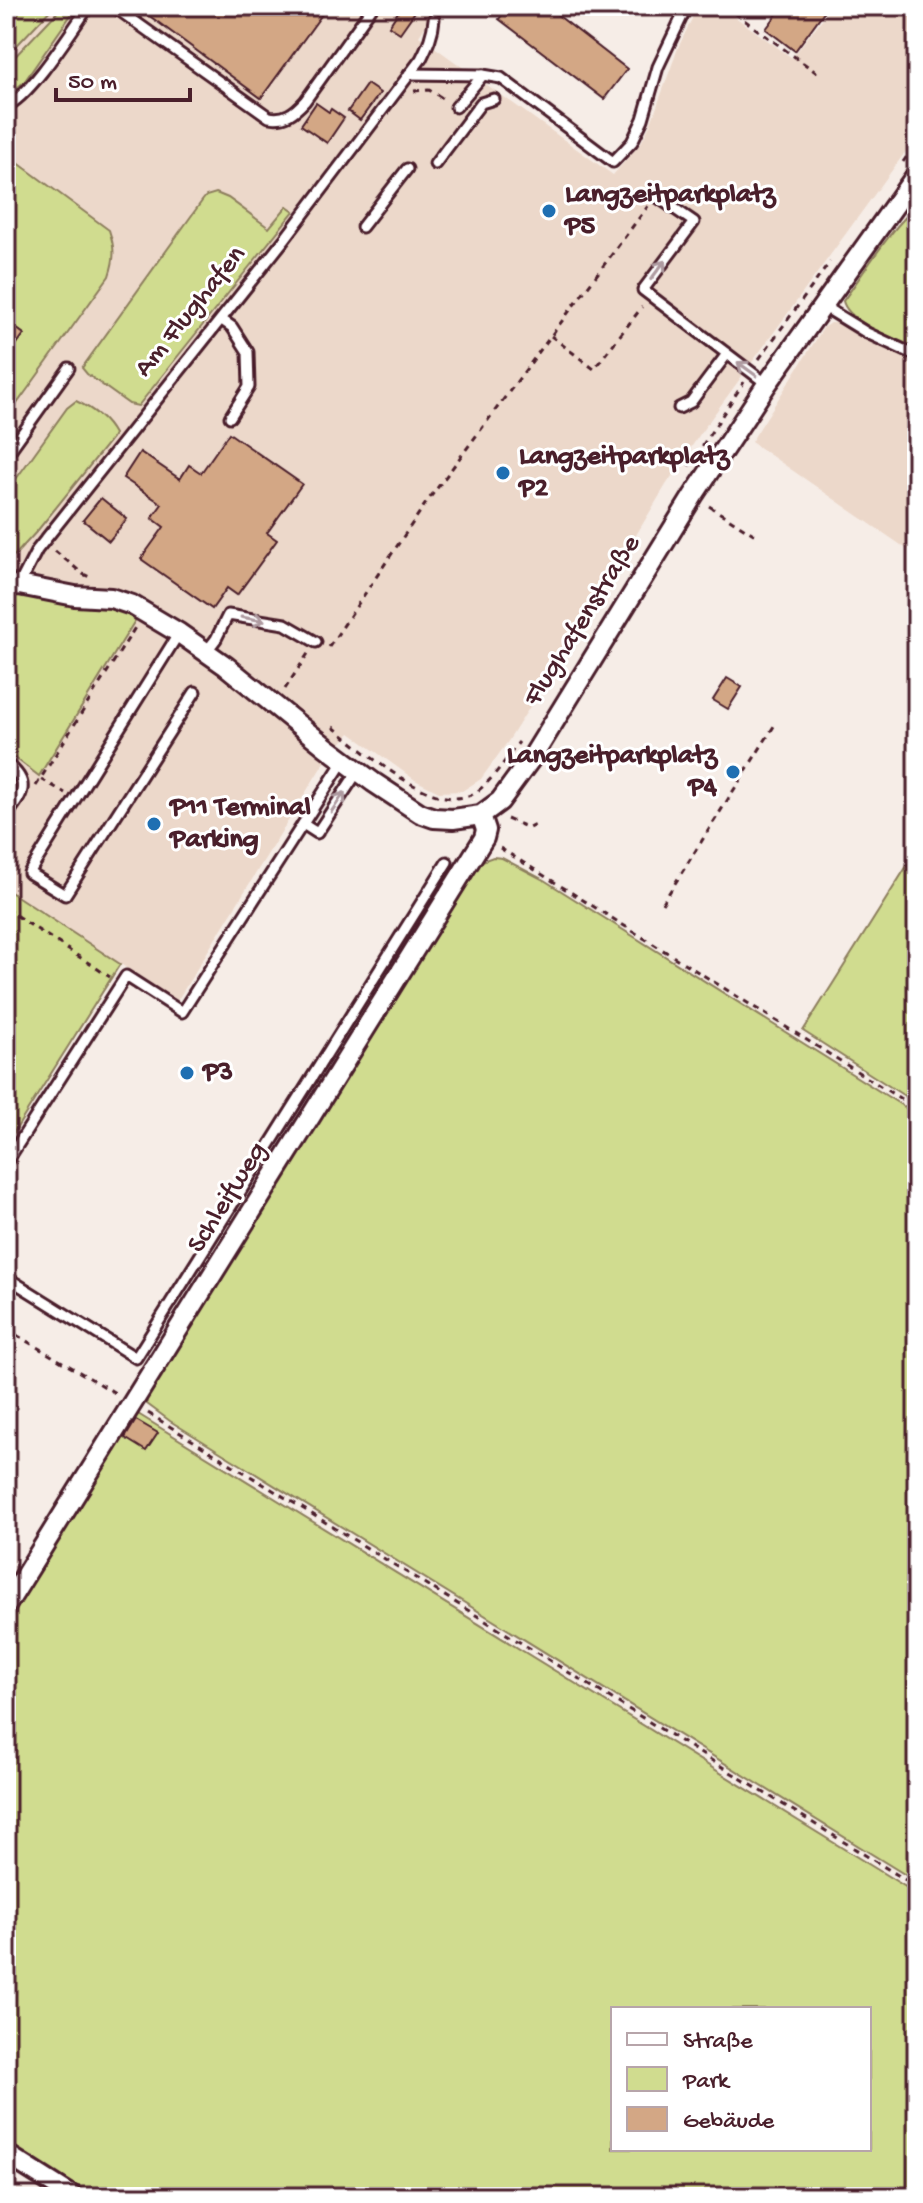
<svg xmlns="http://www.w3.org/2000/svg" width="923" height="2203" viewBox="0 0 923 2203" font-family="'Gochi Hand',sans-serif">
<rect width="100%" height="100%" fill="#f6ede7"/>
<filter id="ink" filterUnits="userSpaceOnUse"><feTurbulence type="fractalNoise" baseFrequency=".0125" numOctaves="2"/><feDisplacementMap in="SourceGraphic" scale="16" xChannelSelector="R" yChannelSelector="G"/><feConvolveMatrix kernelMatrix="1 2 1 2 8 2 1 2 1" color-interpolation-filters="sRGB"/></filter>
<g filter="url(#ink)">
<g fill="#ecd8ca">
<path d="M6,6H439L419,36L613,175L641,143L651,123L678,48L698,6H720L792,58L832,6H917V136L702,431L666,485L605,587L509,740L481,779L462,791L439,792L415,780L350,733L322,766L177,1001L6,889Z"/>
<path d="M830,323H836L917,362V556L751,442L824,327Z"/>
</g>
<g fill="#d0dc8f" stroke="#8d7e5d" stroke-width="2" fill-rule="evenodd">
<path d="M6,6H54L6,57Z"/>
<path d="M63,6L73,12L24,82L6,97V66Z"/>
<path d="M6,154L109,230C115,248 115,258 109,276L6,419V359L24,334L6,321Z"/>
<path d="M216,193L228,198L269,228L287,206L294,211L138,406L129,404L87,374L82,368L202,201L206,196Z"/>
<path d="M917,208V348C897,339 848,323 843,301C858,281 898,217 917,208Z"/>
<path d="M76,401C91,408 106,419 114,434L112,438L38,530L16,554L6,562V493L67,408Z"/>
<path d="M6,596H23L93,608H114L130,613L136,619L39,776L6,751Z"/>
<path d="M917,850V1104L803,1031Z"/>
<path d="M493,857L502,858L544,880L917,1115V1882L170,1421L147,1404L146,1395L472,874L482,861Z"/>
<path d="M6,889L120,964L6,1145Z"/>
<path d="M138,1414L917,1894V2197H88L6,2145V1617L133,1415ZM613,2009H869V2149H613Z"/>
</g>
<g fill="#d3a785" stroke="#4a1f2b" stroke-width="2">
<path d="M136,6H328L261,98Z"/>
<path d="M402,6H419L400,33L389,26Z"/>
<path d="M509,6H546L627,69L604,99L499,19Z"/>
<path d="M783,6H828L795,51L766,29Z"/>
<path d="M367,84L380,93L360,120L348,111Z"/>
<path d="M316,103L329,112L331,109L344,118L327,143L301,125Z"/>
<path d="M6,321L24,334L6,359Z"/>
<path d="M229,433L302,484L267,533L277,540L237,595L227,588L212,609L141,559L164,527L152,518L162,504L123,478L140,452L180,479L189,465L201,473Z"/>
<path d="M101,498L127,519L109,541L83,520Z"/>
<path d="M727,678L742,687L728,709L713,700Z"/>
<path d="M136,1420L158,1433L146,1451L125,1438Z"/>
</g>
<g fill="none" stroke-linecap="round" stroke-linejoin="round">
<g stroke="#4a1f2b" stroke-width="15">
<g id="lane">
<path d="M113,6L269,117C285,120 294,113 305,101L373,6"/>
<path d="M409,74L483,75L501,78L613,162L632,142L643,119L658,67L687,6"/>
<path d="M6,106C30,97 72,30 89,6"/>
<path d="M456,107L483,75"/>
<path d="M435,164L481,103L494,99"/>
<path d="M656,196L694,222L643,290L767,384"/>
<path d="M362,227L407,169"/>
<path d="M823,306L867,333L917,356"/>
<path d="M222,320L232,327L248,352L249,387L230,417"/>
<path d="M679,408L691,402L727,354"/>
<path d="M6,456L69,368"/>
<path d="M19,585L37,550L284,240L421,59C428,45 433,34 434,19"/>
<path d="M179,633L29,873L65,895L195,692"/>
<path d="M206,652L216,639L228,615L285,624L316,642"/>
<path d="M6,763C32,783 23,794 6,816"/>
<path d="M303,824L317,833L358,771"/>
<path d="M6,1163L126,976L182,1012L344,760"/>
<path d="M6,1277L136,1358L447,862"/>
</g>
</g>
<g stroke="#4a1f2b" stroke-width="24">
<g id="street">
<path d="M6,586L19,585L75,596L111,598L132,605L179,633L226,666L326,747L373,782L420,813L434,818L453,819L481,815L500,801L533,756L693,496L767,384L917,174"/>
<path d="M6,1606L484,838L486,830L481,815"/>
<path d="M6,2154L74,2197"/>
</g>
</g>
<g stroke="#4a1f2b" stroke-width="3" stroke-dasharray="6 6" stroke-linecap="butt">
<path d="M725,6L817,73"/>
<path d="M414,91L429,90L444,99"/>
<path d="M903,162L917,142"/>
<path d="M551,336L594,369L642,307"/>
<path d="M759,359L830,262"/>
<path d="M689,466L744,382"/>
<path d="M709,506L755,535"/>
<path d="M55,551L83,574L90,577"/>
<path d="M329,647L426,503L648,206"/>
<path d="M285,689L309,652"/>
<path d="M333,727C363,750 429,810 468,796C487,790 507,757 519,742"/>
<path d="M41,779L65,793"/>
<path d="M36,786L136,626"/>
<path d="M507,819L529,828L539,823"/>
<path d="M500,848L917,1109"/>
<path d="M662,904L776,723"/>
<path d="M6,909L110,977"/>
<path d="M6,1329L117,1394"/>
<path d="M148,1413L917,1887"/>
</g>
<use href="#lane" stroke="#fff" stroke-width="9"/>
<use href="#street" stroke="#fff" stroke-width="18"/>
</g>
<defs><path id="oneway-shaft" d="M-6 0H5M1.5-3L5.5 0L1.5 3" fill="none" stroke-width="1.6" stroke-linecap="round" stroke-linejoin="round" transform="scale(2)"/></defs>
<g stroke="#ae9aa0">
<use href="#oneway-shaft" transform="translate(658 270) rotate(-53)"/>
<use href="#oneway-shaft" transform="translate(747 369) rotate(-144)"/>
<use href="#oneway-shaft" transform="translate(253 619) rotate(9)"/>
<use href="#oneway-shaft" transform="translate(338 802) rotate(-56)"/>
</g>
</g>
<g fill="#1f6fb2" stroke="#fff" stroke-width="3">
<circle cx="549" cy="211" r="8"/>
<circle cx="503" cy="473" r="8"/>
<circle cx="733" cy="772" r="8"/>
<circle cx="154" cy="824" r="8"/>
<circle cx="187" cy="1073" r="8"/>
</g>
<g text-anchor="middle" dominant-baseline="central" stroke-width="6" stroke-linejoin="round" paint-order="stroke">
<g font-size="28" font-weight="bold" fill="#4a1f2b" stroke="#fff" text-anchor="start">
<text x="565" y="195">Langzeitparkplatz<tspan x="565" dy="32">P5</tspan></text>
<text x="519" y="457">Langzeitparkplatz<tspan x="519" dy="32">P2</tspan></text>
<text x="717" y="756" text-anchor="end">Langzeitparkplatz<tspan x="717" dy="32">P4</tspan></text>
<text x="170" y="808">P11 Terminal<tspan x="170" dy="32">Parking</tspan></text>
<text x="203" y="1073">P3</text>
</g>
<g font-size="28" fill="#4a1f2b" stroke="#fff">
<text transform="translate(191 312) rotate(-51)">Am Flughafen</text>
<text transform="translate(583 621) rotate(-58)">Flughafenstraße</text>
<text transform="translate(228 1198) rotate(-58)">Schleifweg</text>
</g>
</g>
<rect width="923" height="2203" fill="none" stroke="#fff" stroke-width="32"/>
<rect x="16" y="16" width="891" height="2171" fill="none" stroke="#4a1f2b" stroke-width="3" filter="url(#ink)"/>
<rect x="611" y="2007" width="260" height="144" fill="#ffffff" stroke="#b7a5aa" stroke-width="2"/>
<rect x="627" y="2033" width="40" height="12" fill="#ffffff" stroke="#b7a5aa" stroke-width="2"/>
<text x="683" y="2047" font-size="24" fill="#4a1f2b">Straße</text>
<rect x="627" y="2067" width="40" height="24" fill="#d0dc8f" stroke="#b7a5aa" stroke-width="2"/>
<text x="683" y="2087" font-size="24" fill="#4a1f2b">Park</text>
<rect x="627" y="2107" width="40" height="24" fill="#d3a785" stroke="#b7a5aa" stroke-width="2"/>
<text x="683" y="2127" font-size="24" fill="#4a1f2b">Gebäude</text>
<path d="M56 88v12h134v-12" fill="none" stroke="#4a1f2b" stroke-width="4"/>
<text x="68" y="88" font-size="24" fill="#4a1f2b" stroke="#ffffff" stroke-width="6" paint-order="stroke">50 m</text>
</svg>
